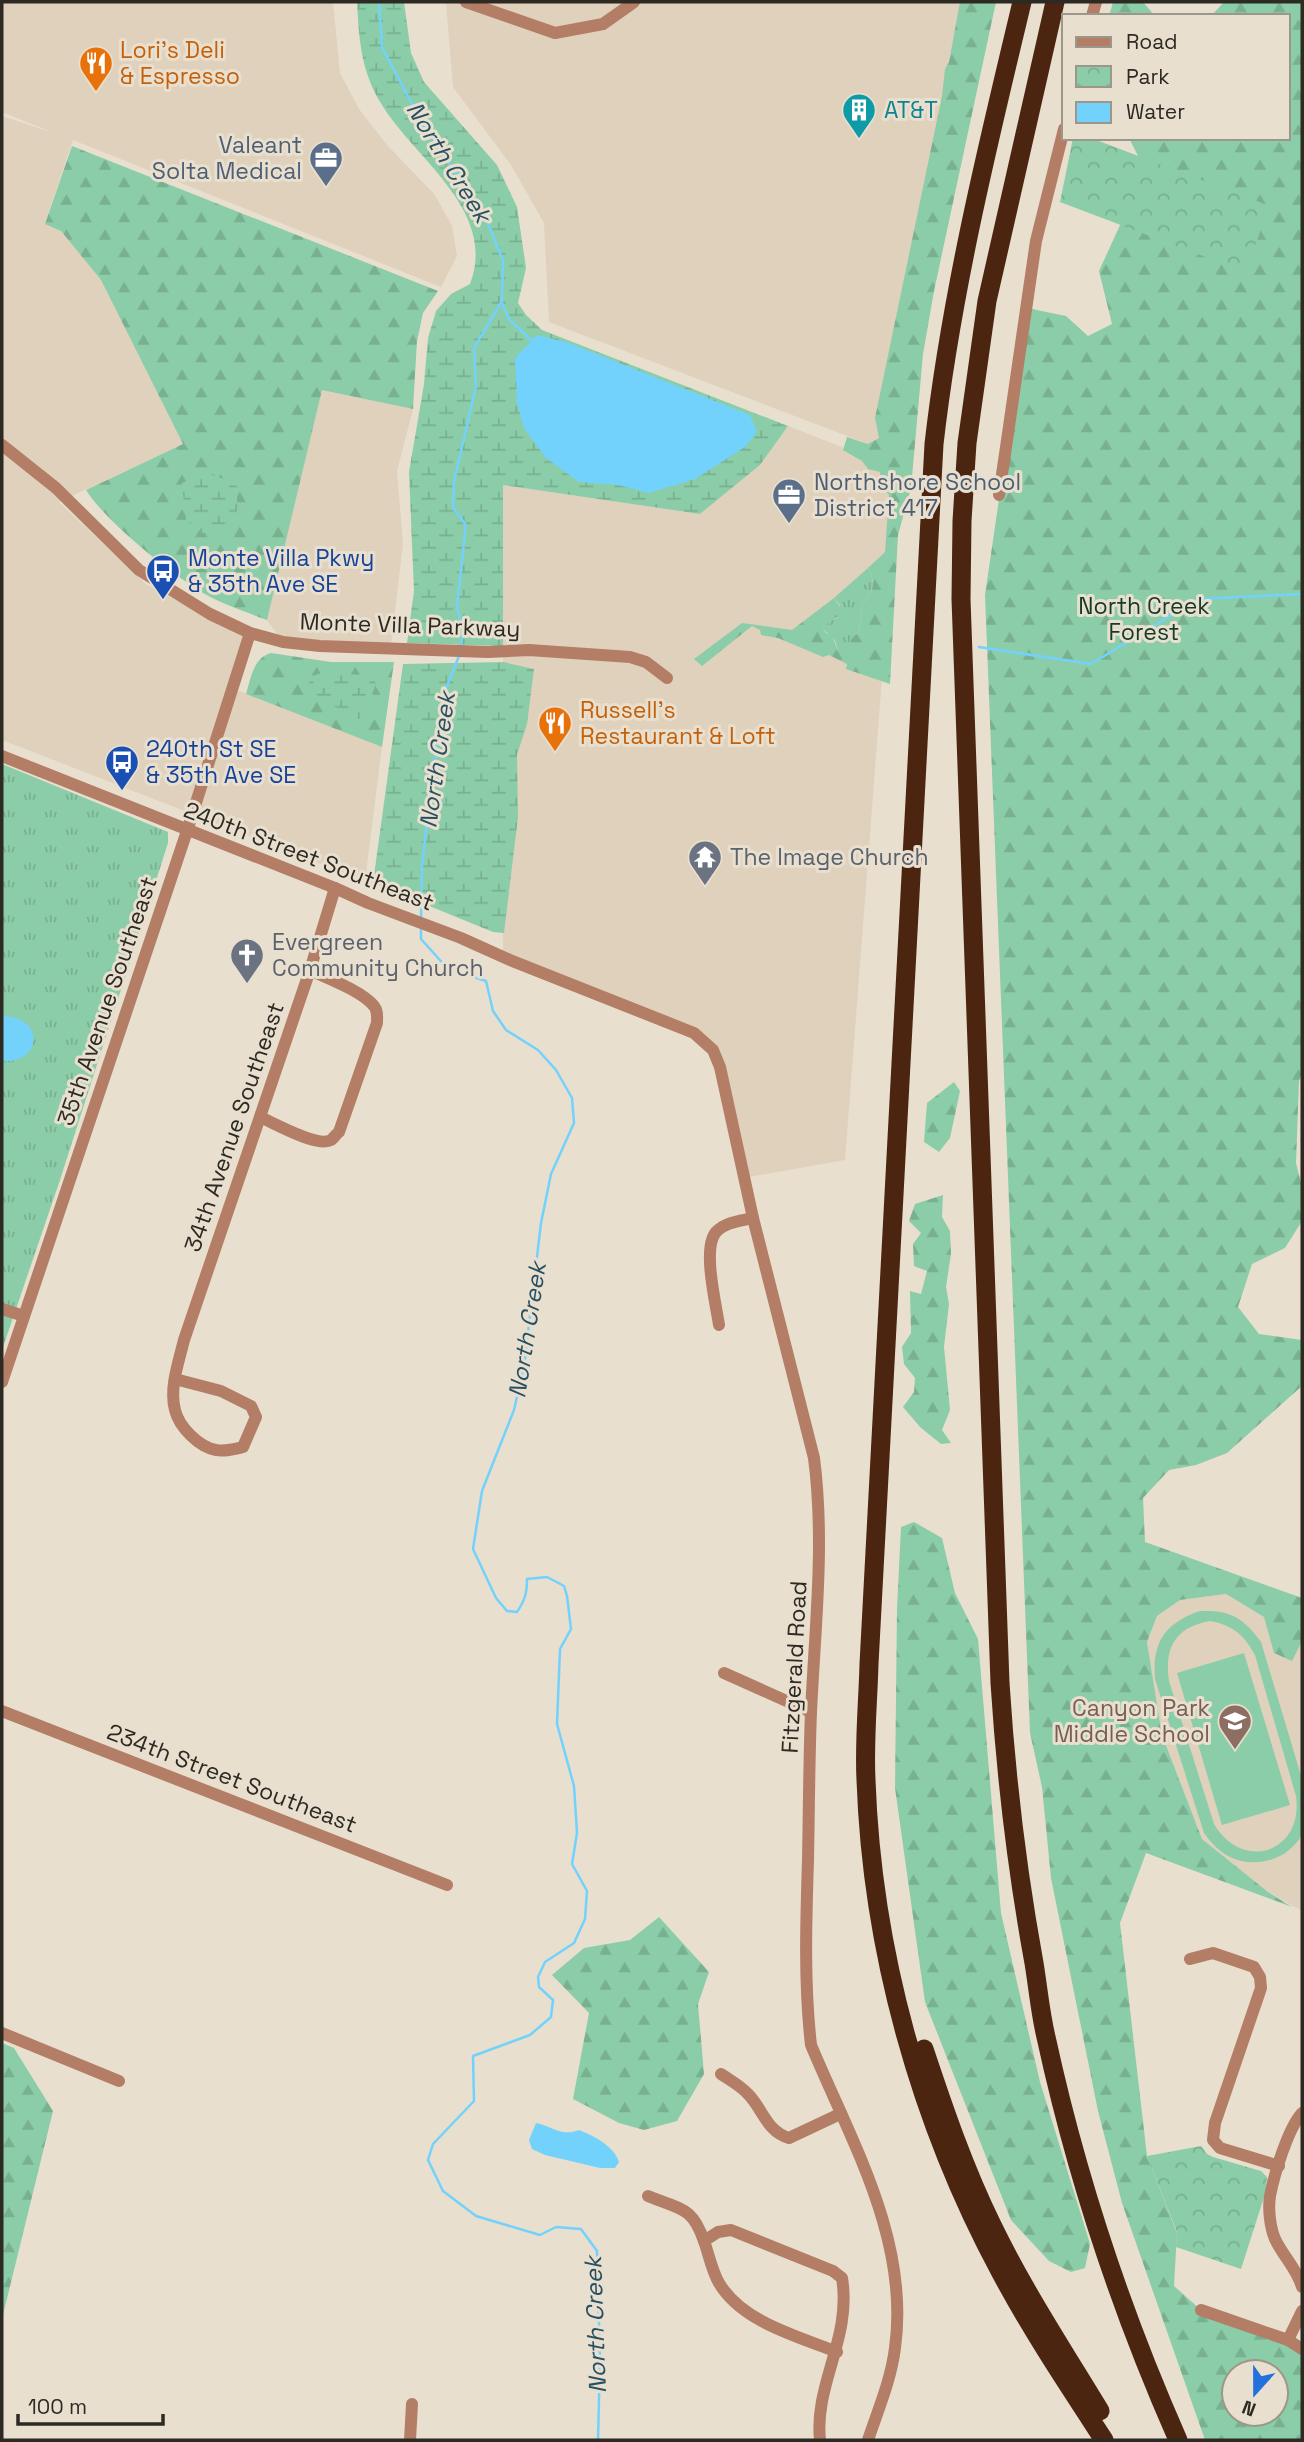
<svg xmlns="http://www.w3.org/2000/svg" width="1304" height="2442" viewBox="0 0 1304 2442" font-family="'Space Grotesk',sans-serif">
<defs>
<pattern id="grass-tufts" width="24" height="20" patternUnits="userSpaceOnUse" patternTransform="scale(1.75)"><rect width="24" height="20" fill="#8bcda8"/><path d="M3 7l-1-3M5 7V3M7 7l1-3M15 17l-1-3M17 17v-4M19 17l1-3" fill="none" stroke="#78b090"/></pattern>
<pattern id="forest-firs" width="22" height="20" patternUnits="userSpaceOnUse" patternTransform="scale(1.75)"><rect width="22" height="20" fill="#8bcda8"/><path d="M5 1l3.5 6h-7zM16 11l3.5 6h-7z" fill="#78b090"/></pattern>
<pattern id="wetland-marsh" width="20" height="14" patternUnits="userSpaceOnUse" patternTransform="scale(1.75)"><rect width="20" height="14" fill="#8bcda8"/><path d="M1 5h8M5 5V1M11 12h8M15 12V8" fill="none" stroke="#78b090"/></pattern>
<pattern id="park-crowns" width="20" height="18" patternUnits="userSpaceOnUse" patternTransform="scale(1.75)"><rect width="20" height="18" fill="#8bcda8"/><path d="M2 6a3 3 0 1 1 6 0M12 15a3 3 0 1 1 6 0" fill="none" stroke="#78b090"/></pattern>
</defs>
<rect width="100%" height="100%" fill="#e8dfcf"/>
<g fill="#dfd1bc">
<path d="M2,2H333L340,73L359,109L387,145L435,195L452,226L457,256L441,287L73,140L45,223L61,231L101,280L183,444L59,502L146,584L243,636L227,686L382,747L365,881L2,740V116L54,133L2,112Z"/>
<path d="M446,2H976L884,450L549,322L544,223L511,165L453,87Z"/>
<path d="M322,389L413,409L397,471L403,543L391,645L283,642L267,620Z"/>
<path d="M788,426L898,469L845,1160L743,1178L720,1067L705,1041L503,955V485L700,514L760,465Z"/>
<path d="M1226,1594L1264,1617L1292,1660L1302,1641V1911L1268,1892L1202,1839L1162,1735L1147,1642L1157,1616L1180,1600Z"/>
</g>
<g fill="url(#grass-tufts)">
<path d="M868,568C876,582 874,593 862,604L859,633L855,635L841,652L838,651L835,640L823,629L827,623L837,618L840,605L834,598Z"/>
<path d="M2,764L168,832V843L60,1180L2,1350Z"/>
</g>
<g fill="url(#forest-firs)" fill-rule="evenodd">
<path d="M960,2H996L934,291L923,354L911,488L898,535L890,684L846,669L847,664L829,655L823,657L778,638L761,635L760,630L752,626L702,666L694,659L742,623L792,630L834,598L843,611C837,619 828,621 823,629L826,633L832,635L838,651H841L855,635L859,633L862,604C874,593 876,582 868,568L885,552L889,495L881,485L880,472L868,469L862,461L843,450L847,437L868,444L879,438L875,418L942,96L945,69L949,62Z"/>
<path d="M1113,2H1143L1155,16H1109Z"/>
<path d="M1224,2H1302V1073L1299,1081L1296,1163L1302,1187V1221L1285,1248L1252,1264L1238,1307L1259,1334L1302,1340V1386L1227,1453L1196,1465L1169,1470L1143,1498L1145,1542L1302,1598V1641L1292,1661L1274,1653L1264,1617L1226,1594L1180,1600L1157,1616L1147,1642L1162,1735L1202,1839L1268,1892L1292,1907L1146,1853L1120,1923L1147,2156L1177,2233L1174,2286L1201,2310L1302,2349V2440H1205L1122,2203L1098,2111L1051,1878L1042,1787L1030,1733L985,595L1027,308L1066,316L1088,336L1112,324L1099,271L1121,223L1154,188L1131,142L1132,138H1288V16H1211ZM1234,2372H1276V2414H1234Z"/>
<path d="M72,146L438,291L423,313L417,341L413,409L322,390L267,620C246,612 222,604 203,593C169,572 107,523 86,490L183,444L101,280L61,231L45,224Z"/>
<path d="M271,653L331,662H394L382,747L246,694C251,678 253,658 271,653Z"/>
<path d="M954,1082L960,1091L950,1138L939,1152L924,1142L927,1103Z"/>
<path d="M943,1195L942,1217L950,1231L951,1254L946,1287L949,1304L944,1347L950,1410L942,1430L951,1443L941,1444L920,1427L903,1407L914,1392L915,1378L904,1364L902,1347L911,1333L910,1291L921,1294L927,1271L914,1266L913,1244L921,1233L909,1221L915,1204Z"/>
<path d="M914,1522L942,1538L955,1593L978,1639L1001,1913L1040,2082L1090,2244L1085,2268L1071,2272L1049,2261L1011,2220L925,2002L895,1788L897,1609L901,1527Z"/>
<path d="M659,1917L709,1972L698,2004L704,2074L677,2121L644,2130L619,2123L573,2099L589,2013L552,1975L584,1948L630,1940Z"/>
<path d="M2,2043L14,2048L53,2111L2,2319Z"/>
</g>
<g fill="url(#wetland-marsh)">
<path d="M357,2H404L411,53L424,82L497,165L517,207L526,268L518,303L526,315L542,330L788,426L760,465L700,514L503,485V646L407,643L414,591L409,472L424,384L428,338L436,311L451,294L470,284C498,211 415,159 382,105C361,72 359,40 357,2Z"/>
<path d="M209,472L237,486V513L218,529L202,533L186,520L182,483Z"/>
<path d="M503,662L534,669L527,724L517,755L518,817L504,933L493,932L373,883L403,664Z"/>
<path d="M322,673L368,675L376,683L367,710L359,719L323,701L310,689L308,677Z"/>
</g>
<g fill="url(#park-crowns)">
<path d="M1073,138H1091L1270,206L1245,272L1060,202Z"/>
<path d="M1201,2146L1207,2154L1213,2157L1261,2171L1267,2177L1266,2191L1241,2269L1176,2247L1177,2232L1147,2156Z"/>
</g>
<g fill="#8bcda8" fill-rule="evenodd">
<path d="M1200,1611C1230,1610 1243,1617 1261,1642L1302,1779V1834C1289,1860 1254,1870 1228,1856C1218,1850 1211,1843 1204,1833L1155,1679C1152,1642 1165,1623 1200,1611ZM1210,1621C1233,1625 1244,1635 1255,1655L1296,1796C1304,1852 1243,1873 1214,1824L1169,1681C1164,1647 1176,1627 1210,1621Z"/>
<path d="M1244,1653L1290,1805L1222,1825L1177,1673Z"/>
</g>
<g fill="#73d2fc">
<path d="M537,335L569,343L750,415L757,432L745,447L695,479L649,493L618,485L579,482L546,458L524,428L517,403L515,358Z"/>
<path d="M5,1016C46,1019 41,1064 2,1061V1017Z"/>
<path d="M536,2123C552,2126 561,2137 579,2130C594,2136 614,2146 619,2162L615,2168H600L545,2155L532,2149L529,2140Z"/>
</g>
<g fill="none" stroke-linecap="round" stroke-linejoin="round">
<g stroke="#73d2fc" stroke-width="2.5">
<path d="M379,2L382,47L425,129L483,211L503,261L502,301L474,348L476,386L454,482L453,507L465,524V533L457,607L463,632L461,646"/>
<path d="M502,303L509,319L532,341"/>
<path d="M979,647L1091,664L1198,599L1302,594"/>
<path d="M421,919L422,866L431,787L445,691L459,656"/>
<path d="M421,929V939L447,968L486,981L493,1011L506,1030L538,1050L556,1070L572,1098L574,1123L551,1174L541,1223L524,1366L514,1410L482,1491L473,1549L496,1598L507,1611L517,1612C525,1600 527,1593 527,1579L547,1577L564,1586L567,1596L571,1629L560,1649L557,1724L574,1786L577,1833L572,1864L587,1891L585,1919L574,1943L545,1962L538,1977L539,1987L553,2000L551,2017L530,2035L473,2056L474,2101L433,2144L428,2160L443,2191L476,2216L540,2235L556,2227L581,2229L597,2251L600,2358L598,2440"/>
</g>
<g stroke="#b37e65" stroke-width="12">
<path d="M466,2L555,33L603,24L634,2"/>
<path d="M1092,16L1096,2"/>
<path d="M2,445L56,488L139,570L210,614L250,633L283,642L320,646L488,652L529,650L630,657L646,662L667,678"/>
<path d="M999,495L1036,241L1064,129"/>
<path d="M2,756L335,888L368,903L461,938L510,960L694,1033L713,1050L720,1067L753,1218L814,1458C825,1543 815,1626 811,1712C809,1761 809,1811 808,1860C806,1922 804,1984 811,2045C851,2141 910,2240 895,2348C891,2380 878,2410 868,2440"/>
<path d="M260,1117C274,1123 318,1148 331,1140C333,1139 337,1133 339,1132L377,1023C377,1017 378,1011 374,1006C362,991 327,978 310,970"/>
<path d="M2,1309L24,1316"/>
<path d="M719,1325C716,1304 702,1248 716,1232C725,1222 740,1221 753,1218"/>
<path d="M175,1379L221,1391L251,1406L256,1417L243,1447C235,1449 225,1452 216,1450C199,1447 179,1427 175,1410C169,1388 179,1361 184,1340L310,970L335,888"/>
<path d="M2,1382L187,831L250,633"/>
<path d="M724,1673L811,1712"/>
<path d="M2,1711L447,1885"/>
<path d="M1190,1959L1213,1953L1254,1967L1260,1977L1261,1988L1215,2123L1213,2140L1220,2148L1279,2166"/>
<path d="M2,2033L119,2081"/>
<path d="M721,2074C730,2080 741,2086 748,2094C763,2109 766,2131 789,2138L840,2114"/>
<path d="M1302,2113C1288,2128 1274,2175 1270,2196C1268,2209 1270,2227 1275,2239C1283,2256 1297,2269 1302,2287"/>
<path d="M648,2196C681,2210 692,2206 704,2241L718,2232L731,2230L833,2271L842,2278C852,2338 814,2384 820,2440"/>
<path d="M704,2241C709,2255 712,2271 719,2283C742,2322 797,2336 837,2352"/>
<path d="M1201,2310L1288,2340L1302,2349"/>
<path d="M1288,2340L1302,2311"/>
<path d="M410,2440L412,2404"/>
</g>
<g stroke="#4c2511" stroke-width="19">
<path d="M1022,2C987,148 951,295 934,444L869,1664C868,1702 864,1742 866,1780C872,1950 920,2123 1001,2273C1032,2331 1068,2385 1104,2440"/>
<path d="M1055,2L987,301L967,443L962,521L961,599L1000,1683C1006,1777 1017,1870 1034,1963C1038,1987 1040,2012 1046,2037C1076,2175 1121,2311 1178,2440"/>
<path d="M924,2049C944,2109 964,2168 992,2225C1023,2289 1063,2350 1100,2411"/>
</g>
</g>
<defs>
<g id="restaurant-pin" transform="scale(1.75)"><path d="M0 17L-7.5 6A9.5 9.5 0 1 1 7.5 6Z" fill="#e8710a" stroke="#e8dfcf"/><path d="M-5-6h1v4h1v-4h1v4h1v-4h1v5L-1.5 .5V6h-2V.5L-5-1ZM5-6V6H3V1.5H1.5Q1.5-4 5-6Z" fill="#fff"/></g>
<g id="building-pin" transform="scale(1.75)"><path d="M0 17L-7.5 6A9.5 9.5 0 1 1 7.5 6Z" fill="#0f9aa8" stroke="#e8dfcf"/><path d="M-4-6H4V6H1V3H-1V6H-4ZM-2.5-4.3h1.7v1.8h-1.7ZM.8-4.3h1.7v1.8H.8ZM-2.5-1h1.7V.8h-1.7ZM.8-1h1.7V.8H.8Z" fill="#fff"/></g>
<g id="office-pin" transform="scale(1.75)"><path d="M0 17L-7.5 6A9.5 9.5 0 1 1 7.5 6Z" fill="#5c6f8a" stroke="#e8dfcf"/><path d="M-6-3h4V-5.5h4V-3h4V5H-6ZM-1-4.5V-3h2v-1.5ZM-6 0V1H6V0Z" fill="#fff"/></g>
<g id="bus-pin" transform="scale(1.75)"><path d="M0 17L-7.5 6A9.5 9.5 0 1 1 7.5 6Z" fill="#1a4fb4" stroke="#e8dfcf"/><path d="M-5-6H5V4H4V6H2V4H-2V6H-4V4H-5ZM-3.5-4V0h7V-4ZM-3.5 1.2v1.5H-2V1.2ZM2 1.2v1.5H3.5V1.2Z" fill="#fff"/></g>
<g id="temple-pin" transform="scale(1.75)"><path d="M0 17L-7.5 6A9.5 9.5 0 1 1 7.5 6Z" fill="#6b7280" stroke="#e8dfcf"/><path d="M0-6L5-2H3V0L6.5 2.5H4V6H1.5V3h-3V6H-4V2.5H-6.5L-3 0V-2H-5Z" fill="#fff"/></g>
<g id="church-pin" transform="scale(1.75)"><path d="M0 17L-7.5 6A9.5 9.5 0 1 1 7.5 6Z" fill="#6b7280" stroke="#e8dfcf"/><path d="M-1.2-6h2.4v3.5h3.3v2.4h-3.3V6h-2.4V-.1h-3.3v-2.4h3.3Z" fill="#fff"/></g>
<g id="school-pin" transform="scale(1.75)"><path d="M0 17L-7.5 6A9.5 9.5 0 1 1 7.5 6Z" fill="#8d6e63" stroke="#e8dfcf"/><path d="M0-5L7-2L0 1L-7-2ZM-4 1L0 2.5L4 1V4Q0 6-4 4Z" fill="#fff"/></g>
</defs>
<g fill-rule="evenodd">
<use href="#restaurant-pin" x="96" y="63"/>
<use href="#building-pin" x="859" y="110"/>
<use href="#office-pin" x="326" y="158"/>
<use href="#office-pin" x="789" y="495"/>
<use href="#bus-pin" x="163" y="571"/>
<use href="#restaurant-pin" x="555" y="723"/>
<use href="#bus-pin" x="122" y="762"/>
<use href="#temple-pin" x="705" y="857"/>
<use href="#church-pin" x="247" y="955"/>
<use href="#school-pin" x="1235" y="1721"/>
</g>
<g text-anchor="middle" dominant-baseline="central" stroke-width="6" stroke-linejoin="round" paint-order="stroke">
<g font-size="23" fill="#c56008" stroke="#e8dfcf" text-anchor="start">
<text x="120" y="50">Lori's Deli<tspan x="120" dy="26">&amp; Espresso</tspan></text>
<text x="580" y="710">Russell's<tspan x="580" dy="26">Restaurant &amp; Loft</tspan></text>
</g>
<g font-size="23" fill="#0d838f" stroke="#e8dfcf" text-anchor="start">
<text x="884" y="110">AT&amp;T</text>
</g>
<g font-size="23" fill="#4e5e75" stroke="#e8dfcf" text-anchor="end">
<text x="302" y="145">Valeant<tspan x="302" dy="26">Solta Medical</tspan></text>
<text x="814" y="482" text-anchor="start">Northshore School<tspan x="814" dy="26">District 417</tspan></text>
</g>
<g font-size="23" fill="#164399" stroke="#e8dfcf" text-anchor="start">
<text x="188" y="558">Monte Villa Pkwy<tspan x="188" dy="26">&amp; 35th Ave SE</tspan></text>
<text x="146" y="749">240th St SE<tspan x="146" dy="26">&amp; 35th Ave SE</tspan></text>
</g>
<g font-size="23" fill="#143a28" stroke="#e8dfcf">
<text x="1144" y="606">North Creek<tspan x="1144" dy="26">Forest</tspan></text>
</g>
<g font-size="23" fill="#2d2923" stroke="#e8dfcf">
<text transform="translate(410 625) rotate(2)">Monte Villa Parkway</text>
<text transform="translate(309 856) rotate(21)">240th Street Southeast</text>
<text transform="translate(107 1001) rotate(-71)">35th Avenue Southeast</text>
<text transform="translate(234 1127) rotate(-71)">34th Avenue Southeast</text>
<text transform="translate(794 1667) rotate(-87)">Fitzgerald Road</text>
<text transform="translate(232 1778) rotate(21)">234th Street Southeast</text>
</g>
<g font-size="23" fill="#5b616d" stroke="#e8dfcf" text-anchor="start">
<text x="730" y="857">The Image Church</text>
<text x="272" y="942">Evergreen<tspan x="272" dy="26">Community Church</tspan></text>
</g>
<g font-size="23" fill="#785e54" stroke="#e8dfcf" text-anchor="end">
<text x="1210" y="1708">Canyon Park<tspan x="1210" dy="26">Middle School</tspan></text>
</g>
<g font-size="24" font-style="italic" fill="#275062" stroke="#e8dfcf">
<text transform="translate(449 162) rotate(58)">North Creek</text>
<text transform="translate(437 760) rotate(-82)">North Creek</text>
<text transform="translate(527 1330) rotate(-81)">North Creek</text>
<text transform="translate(595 2325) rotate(-92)">North Creek</text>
</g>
</g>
<rect width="1304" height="2442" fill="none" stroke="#2d2923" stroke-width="7"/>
<rect x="1062" y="14" width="228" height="126" fill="#e8dfcf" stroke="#9d968a" stroke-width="2"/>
<rect x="1076" y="37" width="35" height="10" fill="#b37e65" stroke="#9d968a" stroke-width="2"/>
<text x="1126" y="49" font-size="21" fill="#2d2923">Road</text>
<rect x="1076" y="66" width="35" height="21" fill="url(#park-crowns)" stroke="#9d968a" stroke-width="2"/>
<text x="1126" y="84" font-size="21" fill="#2d2923">Park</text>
<rect x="1076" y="102" width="35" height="21" fill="#73d2fc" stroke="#9d968a" stroke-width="2"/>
<text x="1126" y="119" font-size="21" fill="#2d2923">Water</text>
<g transform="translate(1255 2393) rotate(201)"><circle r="33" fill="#e8dfcf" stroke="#9d968a" stroke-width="2"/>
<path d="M0-5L12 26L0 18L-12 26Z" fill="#2371dc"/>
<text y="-10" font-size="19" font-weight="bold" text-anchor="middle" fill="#2d2923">N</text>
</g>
<path d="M18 2414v10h145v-10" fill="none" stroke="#2d2923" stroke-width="3.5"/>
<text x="28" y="2414" font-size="21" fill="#2d2923" stroke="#e8dfcf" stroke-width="5" paint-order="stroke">100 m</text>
</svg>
